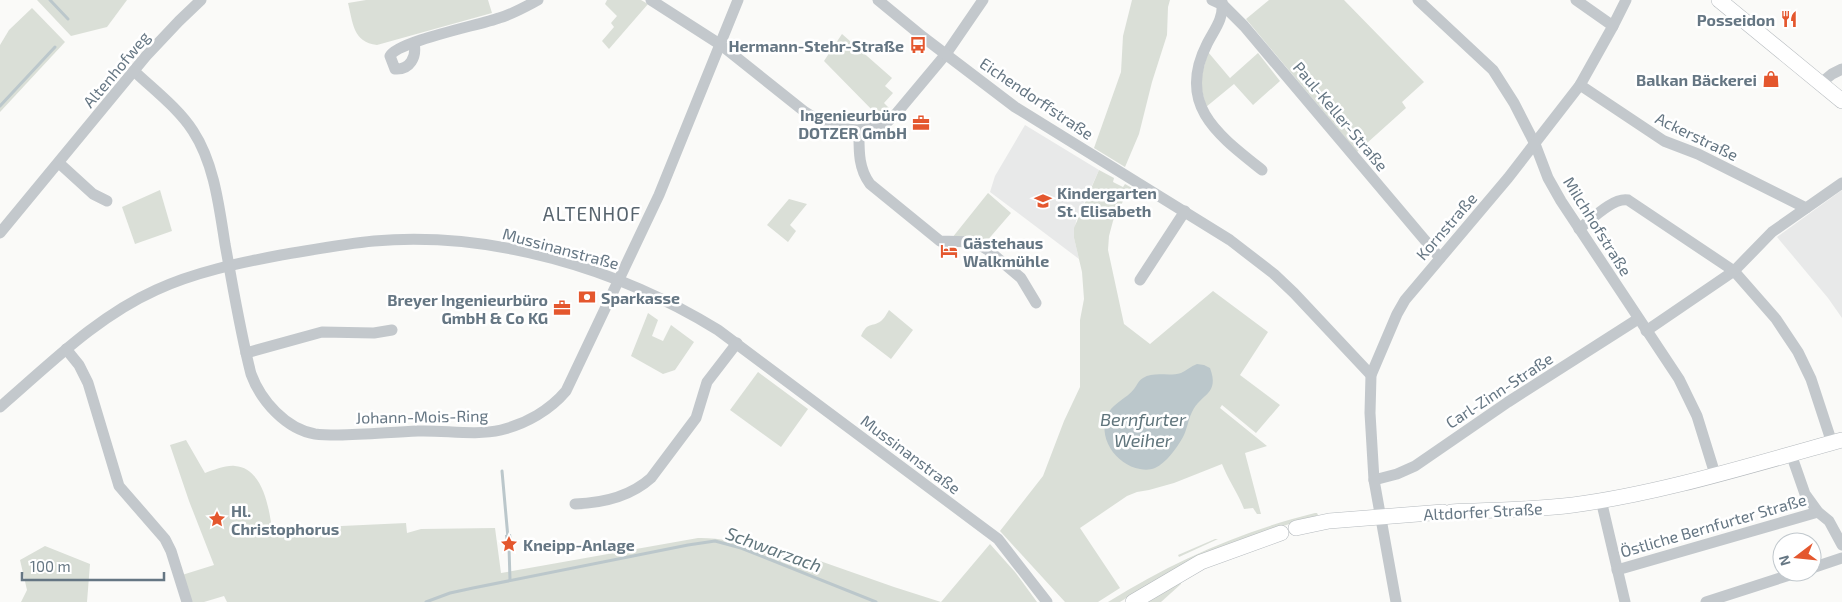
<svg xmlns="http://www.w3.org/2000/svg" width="1842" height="602" viewBox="0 0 1842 602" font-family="'Exo 2',sans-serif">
<rect width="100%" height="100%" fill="#fafaf8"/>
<g fill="#e8e9e9">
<path d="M1025,125L1099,170L1076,221L1074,238L1079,259L990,192L995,176Z"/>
<path d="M1842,190V318L1828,298L1777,237Z"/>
</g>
<g fill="#dadfd7">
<path d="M37,0H127L107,27L71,36Z"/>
<path d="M366,0H488L492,13L377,45C353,42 353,23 348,3Z"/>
<path d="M607,0H641L648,4L609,49L602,41L614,27L611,23L617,16L605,4Z"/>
<path d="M1132,0H1170L1168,7L1167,35L1152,82L1139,134L1125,167L1094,148L1121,72L1123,36Z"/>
<path d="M1269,0H1344L1424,82L1402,102L1406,108L1357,152L1246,19Z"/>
<path d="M32,8L65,42L0,112V45L9,30Z"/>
<path d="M842,34L892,78L885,86L893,93L884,103L890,109L879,117L824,61Z"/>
<path d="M1208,52L1230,78L1258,53L1280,81L1253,105L1234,84L1206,107L1200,82Z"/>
<path d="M1099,170L1114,178L1113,182L1123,187L1125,184L1132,188L1118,209L1113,221L1109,236L1108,250L1124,324L1150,344L1213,291L1268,332L1240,375L1280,405L1256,433L1222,405L1220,408L1267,446L1245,453L1261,514H1257L1253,508L1244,509C1238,493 1228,480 1222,464L1174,483L1149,490L1137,492L1127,496L1080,528L1120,588L1098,602H1065L1000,531L1043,476L1064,421L1080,387V320L1084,299L1082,272L1074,238V228Z"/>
<path d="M160,190L172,231L135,244L122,207Z"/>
<path d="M988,193L1011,213L986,242L980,238H952Z"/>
<path d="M789,199L807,204L790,225L796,231L788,242L767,225Z"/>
<path d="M889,310L913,330L891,359L861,336C868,321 871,328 881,321C884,319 887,313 889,310Z"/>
<path d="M648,313L658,320L652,336L663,341L671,325L694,342L675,370L663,374L631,356Z"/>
<path d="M758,372L808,409L781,447L730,410Z"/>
<path d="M186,440L205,473C214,470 226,465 235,466C263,468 269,508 272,529L285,530L320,527L406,523L407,533L421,529L495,528L501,573L698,538C733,537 785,555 818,567L820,561L894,587L941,602L990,544L1015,572L1037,602H227L224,596L204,602H190L182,575L214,565L189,501L170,445Z"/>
<path d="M1315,513H1317L1318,515L1314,517C1246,535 1179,563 1120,602H1108C1174,561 1239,532 1315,513Z"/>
<path d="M1215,539H1218L1179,557L1178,555Z"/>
<path d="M45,546L90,564L87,602H21L27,590L20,560Z"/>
<path d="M1181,582V584L1161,602H1148Z"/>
</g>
<g fill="#bbc7cb">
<path d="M1197,364L1204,365L1210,368C1220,395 1201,393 1192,412C1188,420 1187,430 1183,437C1177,448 1166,463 1155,468C1150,470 1145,470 1140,469C1116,465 1095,436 1109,412C1114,403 1127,398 1134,389C1137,385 1139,380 1143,378C1154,371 1169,377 1181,373C1186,371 1191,366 1197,364Z"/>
<path d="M511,534L513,549L507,550L505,535Z"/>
</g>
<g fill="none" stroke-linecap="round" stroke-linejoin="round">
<g stroke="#bbc7cb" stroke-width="3">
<path d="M50,0L68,19"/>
<path d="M0,106L55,47"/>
<path d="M502,471L508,538"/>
<path d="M509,547L510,580"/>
<path d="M426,602L450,593L473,588L688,545L715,541L741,548L876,602"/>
</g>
<g stroke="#b5babe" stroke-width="16">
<g id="major">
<path d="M1719,0L1842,101"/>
<path d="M1451,512C1492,510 1533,510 1573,505C1663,493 1754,464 1842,440"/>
<path d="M1296,528L1329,521L1443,512"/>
<path d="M1133,602L1201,562L1281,533"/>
</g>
</g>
<g stroke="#c3c8cc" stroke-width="11">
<path d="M651,0L721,45L805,112L824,124L833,128L859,130L873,127L887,122L895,115L946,54L983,0"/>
<path d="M878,0L923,37L1015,107L1230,240L1274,274L1294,293L1371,375"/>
<path d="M1212,0L1223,5L1244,26L1440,258"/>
<path d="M1418,0L1493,70L1514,103L1535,144L1548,178L1561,201L1679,379L1697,416L1715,474"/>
<path d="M1576,0L1613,26"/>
<path d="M1222,2C1224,19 1214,30 1207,44C1176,105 1218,135 1262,170"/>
<path d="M414,43C417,57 410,70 395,69L390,56C398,41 480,25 499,18C513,14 525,7 538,0"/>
<path d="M134,71C154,90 178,108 193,131C214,163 219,206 225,244C233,287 240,331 251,374C261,401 286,429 315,434C322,435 331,435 338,435C365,435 391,432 418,431C445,430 475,436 501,430C526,424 550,410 566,391L659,195L738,0"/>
<path d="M1821,83L1832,74L1842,69"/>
<path d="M1580,85L1664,141L1698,154L1806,208"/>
<path d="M859,130C859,150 858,168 870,184L940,241L975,242L988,250L1021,278L1036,303"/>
<path d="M59,163L93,194L107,201"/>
<path d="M1579,229C1591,220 1613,197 1628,200L1734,271L1776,319L1798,352L1811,379L1832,443"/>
<path d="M0,233L146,56L179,21L201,0"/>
<path d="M1140,280L1185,211"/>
<path d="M1646,331L1734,271L1772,232L1842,183"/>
<path d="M66,349L79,365L88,383L119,486L165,539L171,551L187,602"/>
<path d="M246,353L322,332L374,333L392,330"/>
<path d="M0,407C49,365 96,317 156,290C195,272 239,263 281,255C312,250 342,244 374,241C493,231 617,268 718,330L998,539L1047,602"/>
<path d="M1791,454L1805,494L1818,512L1829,521L1842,545"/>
<path d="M1374,480L1397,474L1415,466L1508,402L1638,319"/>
<path d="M1601,500L1625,602"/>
<path d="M575,504C602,503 631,496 651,478L696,418L707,382L737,343"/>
<path d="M1812,568L1842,558"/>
<path d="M1617,570L1818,512"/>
<path d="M1396,602L1374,480L1370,413L1371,375L1397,314L1405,300L1508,178L1580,85L1613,26L1626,0"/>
<path d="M1706,602L1799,572"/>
</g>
<use href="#major" stroke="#fff" stroke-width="15"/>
</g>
<defs>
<g id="restaurant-bare" transform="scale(1.35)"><path d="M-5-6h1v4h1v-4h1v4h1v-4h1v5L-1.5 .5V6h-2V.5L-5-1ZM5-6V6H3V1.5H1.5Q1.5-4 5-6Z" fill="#e4572e" stroke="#fff" stroke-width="2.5" paint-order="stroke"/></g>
<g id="bus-bare" transform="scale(1.35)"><path d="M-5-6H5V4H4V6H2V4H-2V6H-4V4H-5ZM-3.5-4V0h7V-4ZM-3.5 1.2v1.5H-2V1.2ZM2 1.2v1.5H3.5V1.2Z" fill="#e4572e" stroke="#fff" stroke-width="2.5" paint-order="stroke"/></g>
<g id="shop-bare" transform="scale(1.35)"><path d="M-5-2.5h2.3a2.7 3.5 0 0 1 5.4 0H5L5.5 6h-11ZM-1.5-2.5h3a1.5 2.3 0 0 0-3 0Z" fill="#e4572e" stroke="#fff" stroke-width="2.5" paint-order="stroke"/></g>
<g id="office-bare" transform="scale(1.35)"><path d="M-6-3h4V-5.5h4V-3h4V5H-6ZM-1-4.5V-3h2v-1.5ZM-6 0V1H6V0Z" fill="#e4572e" stroke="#fff" stroke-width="2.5" paint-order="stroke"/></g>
<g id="school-bare" transform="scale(1.35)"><path d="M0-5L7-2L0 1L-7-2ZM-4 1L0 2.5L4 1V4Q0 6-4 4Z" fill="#e4572e" stroke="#fff" stroke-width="2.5" paint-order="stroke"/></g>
<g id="hotel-bare" transform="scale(1.35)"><path d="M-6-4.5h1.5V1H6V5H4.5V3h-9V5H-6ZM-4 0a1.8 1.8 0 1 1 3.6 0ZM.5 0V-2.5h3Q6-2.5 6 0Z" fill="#e4572e" stroke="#fff" stroke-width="2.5" paint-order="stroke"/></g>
<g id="bank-bare" transform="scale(1.35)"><path d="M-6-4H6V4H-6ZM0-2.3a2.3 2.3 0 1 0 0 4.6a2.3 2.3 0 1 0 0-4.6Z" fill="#e4572e" stroke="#fff" stroke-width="2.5" paint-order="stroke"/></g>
<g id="sight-bare" transform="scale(1.35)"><path d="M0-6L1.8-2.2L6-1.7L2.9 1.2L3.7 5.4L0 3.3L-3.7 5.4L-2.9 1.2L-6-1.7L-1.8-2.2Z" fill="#e4572e" stroke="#fff" stroke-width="2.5" paint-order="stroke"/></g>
</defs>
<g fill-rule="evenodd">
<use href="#restaurant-bare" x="1789" y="19"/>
<use href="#bus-bare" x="918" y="45"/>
<use href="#shop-bare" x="1771" y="79"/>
<use href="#office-bare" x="921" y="123"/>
<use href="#school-bare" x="1043" y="201"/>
<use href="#hotel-bare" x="949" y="251"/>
<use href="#bank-bare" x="587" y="297"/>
<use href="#office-bare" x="562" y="308"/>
<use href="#sight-bare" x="217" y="519"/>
<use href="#sight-bare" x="509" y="544"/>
</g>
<g text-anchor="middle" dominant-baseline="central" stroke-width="5" stroke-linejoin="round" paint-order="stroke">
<g font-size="16" font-weight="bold" fill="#657683" stroke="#fff" text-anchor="end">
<text x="1775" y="19">Posseidon</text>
<text x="904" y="45">Hermann-Stehr-Straße</text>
<text x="1757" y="79">Balkan Bäckerei</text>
<text x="907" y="114">Ingenieurbüro<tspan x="907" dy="18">DOTZER GmbH</tspan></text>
<text x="1057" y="192" text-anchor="start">Kindergarten<tspan x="1057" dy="18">St. Elisabeth</tspan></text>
<text x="963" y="242" text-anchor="start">Gästehaus<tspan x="963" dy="18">Walkmühle</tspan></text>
<text x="601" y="297" text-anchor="start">Sparkasse</text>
<text x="548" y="299">Breyer Ingenieurbüro<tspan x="548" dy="18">GmbH &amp; Co KG</tspan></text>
<text x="231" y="510" text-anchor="start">Hl.<tspan x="231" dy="18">Christophorus</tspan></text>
<text x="523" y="544" text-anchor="start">Kneipp-Anlage</text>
</g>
<g font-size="16" fill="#657683" stroke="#fff">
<text transform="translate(116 69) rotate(-50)">Altenhofweg</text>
<text transform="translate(1037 98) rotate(34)">Eichendorffstraße</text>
<text transform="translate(1341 116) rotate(50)">Paul-Keller-Straße</text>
<text transform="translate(1697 136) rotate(26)">Ackerstraße</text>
<text transform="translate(1446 226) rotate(-49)">Kornstraße</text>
<text transform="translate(1598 226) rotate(58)">Milchhofstraße</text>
<text transform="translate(561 248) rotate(15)">Mussinanstraße</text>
<text transform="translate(1499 390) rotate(-33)">Carl-Zinn-Straße</text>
<text transform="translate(422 416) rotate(-1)">Johann-Mois-Ring</text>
<text transform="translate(911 454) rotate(37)">Mussinanstraße</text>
<text transform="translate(1483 511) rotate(-3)">Altdorfer Straße</text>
<text transform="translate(1713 525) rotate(-16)">Östliche Bernfurter Straße</text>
</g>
<g font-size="18" font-style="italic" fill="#60757c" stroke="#fff">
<text x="1143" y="419">Bernfurter<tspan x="1143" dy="21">Weiher</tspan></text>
<text transform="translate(774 549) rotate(20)">Schwarzach</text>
</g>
<g font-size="19" letter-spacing="1" fill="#57646e" stroke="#fff">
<text x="592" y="213">ALTENHOF</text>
</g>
</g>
<g transform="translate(1797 557) rotate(254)"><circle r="24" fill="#ffffff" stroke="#c1c8cd"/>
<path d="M0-4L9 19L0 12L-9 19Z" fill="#e4572e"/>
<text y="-8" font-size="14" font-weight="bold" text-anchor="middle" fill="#657683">N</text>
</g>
<path d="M22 572v8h142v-8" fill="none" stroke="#657683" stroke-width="2.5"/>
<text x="30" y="572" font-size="15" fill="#657683" stroke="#ffffff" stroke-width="4" paint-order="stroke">100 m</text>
</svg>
